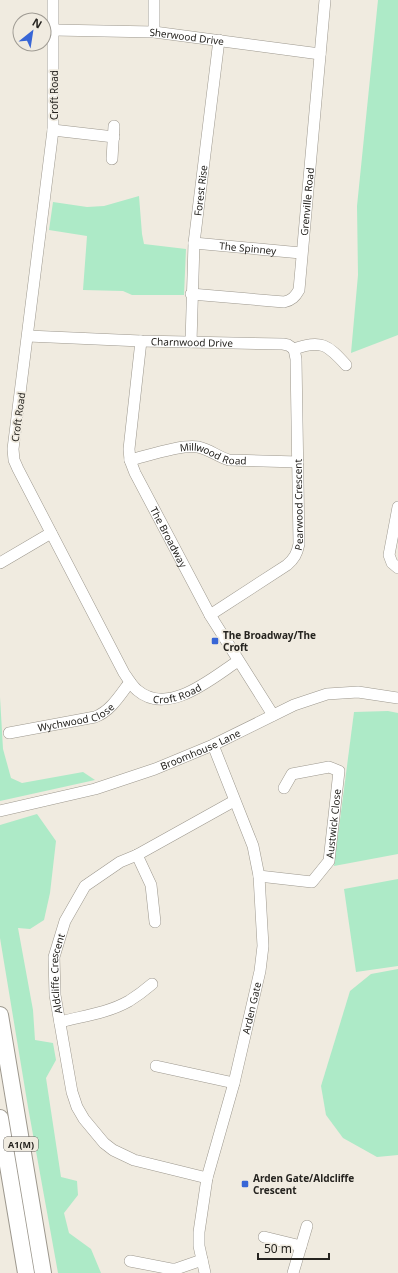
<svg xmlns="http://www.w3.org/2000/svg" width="398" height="1273" viewBox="0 0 398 1273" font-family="'Noto Sans',sans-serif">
<rect width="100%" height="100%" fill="#f0ebe0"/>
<g fill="#adeac7">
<path d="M378,0H398V335L351,353L358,275L357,206Z"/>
<path d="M139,196L142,234L144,244L186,249L184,295H132L123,291L83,290L87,236L49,230L53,202L87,207L104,206Z"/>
<path d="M0,697L3,749L11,778L22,783L83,772L95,780L0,801Z"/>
<path d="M388,711L398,713V854L334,866L354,712Z"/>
<path d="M37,814L56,841L50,893L44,920L30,929L18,928L33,1010L35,1040L53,1043L56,1060L46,1078L61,1177L77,1181L78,1195L64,1213L69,1233L91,1249L101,1273H58L28,1107L0,938V825Z"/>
<path d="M398,879V966L356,972L344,889Z"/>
<path d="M398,969V1155L377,1157L343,1138L326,1115L321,1086L350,991L371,974Z"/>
</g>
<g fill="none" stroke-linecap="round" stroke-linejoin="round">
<g stroke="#9d988e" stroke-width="12">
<g id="minor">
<path id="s1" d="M53,0V130L13,449L14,460L18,469L124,673C128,679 132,686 137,690C168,717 212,678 238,661"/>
<path d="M154,0V32"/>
<path id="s2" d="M54,30L154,32L320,54"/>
<path d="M53,130L114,137"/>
<path d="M112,159L114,126"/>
<path id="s3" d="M194,243L301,253"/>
<path id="s4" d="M191,294L284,302C292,300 295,297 299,290L325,0"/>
<path id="s5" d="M28,336L141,341L283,344L288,345L294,349"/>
<path id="s6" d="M141,341L129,449L130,460L135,473L210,615L273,715"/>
<path id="s7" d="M191,342L194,243L219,40"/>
<path d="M294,349C321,339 328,345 346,365"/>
<path id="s8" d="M130,460C147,456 182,444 198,447C209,449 218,457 229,460L298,462"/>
<path d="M398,507L389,555L392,563L398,568"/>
<path d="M0,563L51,533"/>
<path id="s9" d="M210,615L287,565C294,559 297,554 299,544L296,359L294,349"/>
<path id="s10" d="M9,733L95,717C111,711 120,695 130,682"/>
<path id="s11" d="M0,811L95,789L155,769L213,745L294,705L327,694L358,692L398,698"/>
<path d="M137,855L151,885L155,922"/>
<path id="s12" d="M259,876L312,882L329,861L339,771L329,767L292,774L284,788"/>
<path d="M60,1022C83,1016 108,1013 129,1001C137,996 145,990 152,984"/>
<path d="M156,1066L234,1083"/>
<path id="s13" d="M207,1178L134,1160L113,1150L104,1143L84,1119L77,1107L72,1092L55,995L54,957L65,921L85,886L120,862L137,855L234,801"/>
<path d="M264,1237L301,1246"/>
<path d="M130,1261L171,1269H176L202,1260"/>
<path id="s14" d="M205,1273L199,1246V1232L207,1178L234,1083L260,971L263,946L259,876L253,846L213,745"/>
<path d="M293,1273L307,1226"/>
</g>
</g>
<g stroke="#9d988e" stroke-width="18">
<g id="highway">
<path d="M0,1015L43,1273"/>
<path d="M0,1118L26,1273"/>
</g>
</g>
<use href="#minor" stroke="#fff" stroke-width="11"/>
<use href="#highway" stroke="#fff" stroke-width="16"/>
</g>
<g fill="#3866d6" stroke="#f0ebe0" stroke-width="1.5">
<rect x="211" y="637" width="8" height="8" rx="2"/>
<rect x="241" y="1180" width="8" height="8" rx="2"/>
</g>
<g text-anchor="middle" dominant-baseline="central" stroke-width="3.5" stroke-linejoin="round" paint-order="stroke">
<rect fill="#f0ebe0" stroke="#625f59" stroke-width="1" x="4" y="1137" width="34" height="14" rx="3"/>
<g font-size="9" font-weight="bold" fill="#25231f">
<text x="21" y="1144">A1(M)</text>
</g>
<g font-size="10" fill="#25231f" stroke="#f0ebe0">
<text stroke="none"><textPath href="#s2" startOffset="133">Sherwood Drive</textPath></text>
<text transform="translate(54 95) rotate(-90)">Croft Road</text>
<text stroke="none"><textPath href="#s7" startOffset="152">Forest Rise</textPath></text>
<text stroke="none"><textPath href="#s4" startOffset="202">Grenville Road</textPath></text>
<text stroke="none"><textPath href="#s3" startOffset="54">The Spinney</textPath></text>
<text stroke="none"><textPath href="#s5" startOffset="164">Charnwood Drive</textPath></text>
<text transform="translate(18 417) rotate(-82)">Croft Road</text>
<text stroke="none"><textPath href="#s8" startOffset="86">Millwood Road</textPath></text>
<text stroke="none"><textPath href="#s9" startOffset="156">Pearwood Crescent</textPath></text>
<text stroke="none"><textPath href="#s6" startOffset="206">The Broadway</textPath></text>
<text stroke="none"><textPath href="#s1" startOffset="767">Croft Road</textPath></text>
<text stroke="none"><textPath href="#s10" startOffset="69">Wychwood Close</textPath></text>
<text stroke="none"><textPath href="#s11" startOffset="210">Broomhouse Lane</textPath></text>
<text stroke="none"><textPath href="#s12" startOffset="118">Austwick Close</textPath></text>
<text stroke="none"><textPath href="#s13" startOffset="291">Aldcliffe Crescent</textPath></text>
<text stroke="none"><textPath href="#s14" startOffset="272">Arden Gate</textPath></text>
</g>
<g font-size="10" font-weight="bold" fill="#25231f" stroke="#f0ebe0" text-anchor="start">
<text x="223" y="635">The Broadway/The<tspan x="223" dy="12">Croft</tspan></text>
<text x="253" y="1178">Arden Gate/Aldcliffe<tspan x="253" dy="12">Crescent</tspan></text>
</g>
</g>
<g transform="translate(32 32) rotate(30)"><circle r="19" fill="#f0ebe0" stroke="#9f9b93"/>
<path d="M0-3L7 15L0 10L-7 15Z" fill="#3866d6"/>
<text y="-6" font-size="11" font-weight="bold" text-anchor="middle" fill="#25231f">N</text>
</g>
<path d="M258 1253v6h71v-6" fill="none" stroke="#25231f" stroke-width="2"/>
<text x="264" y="1253" font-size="12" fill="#25231f" stroke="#f0ebe0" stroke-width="3" paint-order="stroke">50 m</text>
</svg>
